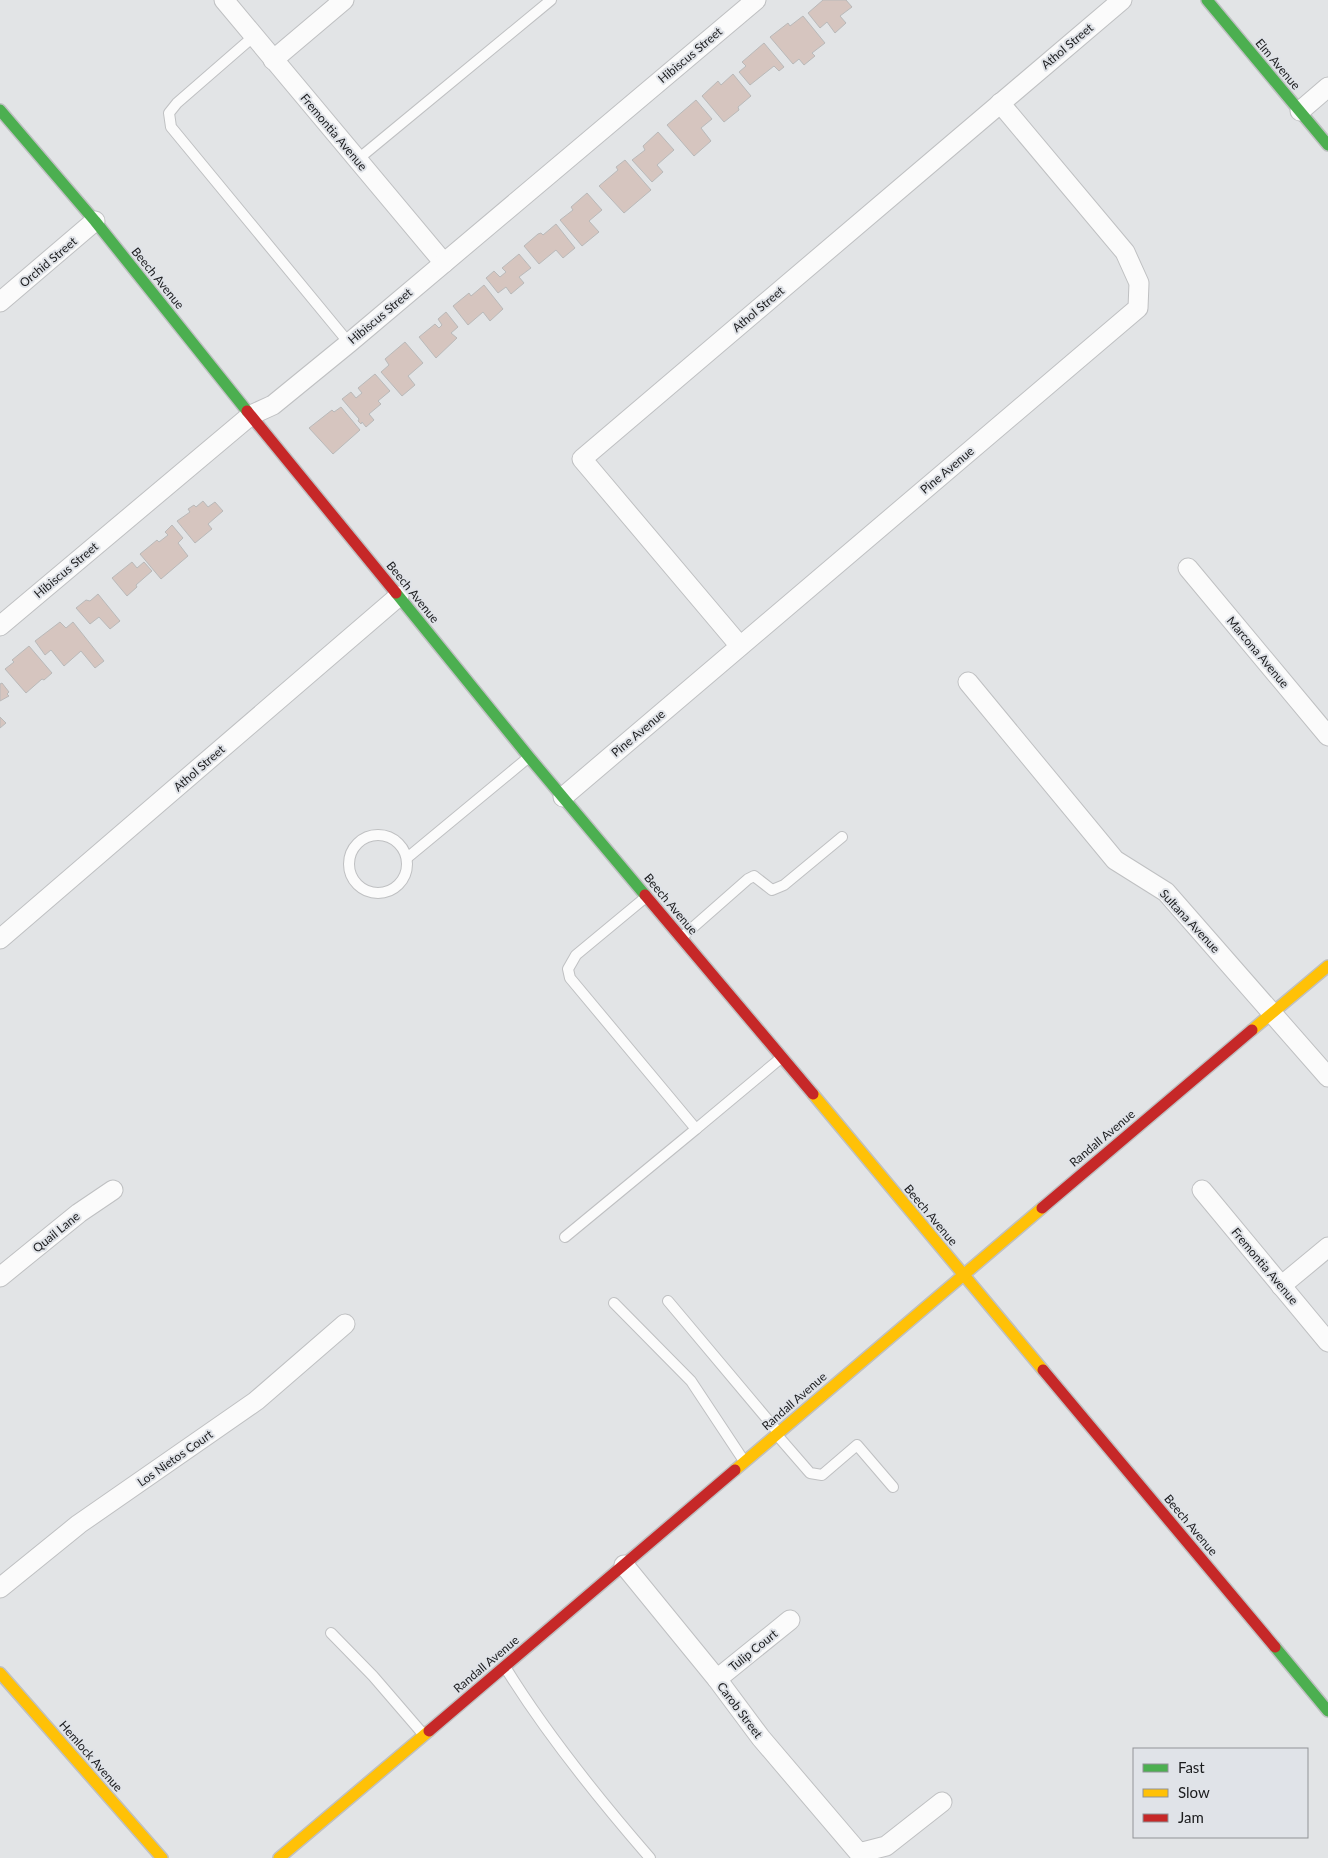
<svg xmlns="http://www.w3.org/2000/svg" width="1328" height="1858" viewBox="0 0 1328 1858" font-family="Lato,sans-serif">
<rect width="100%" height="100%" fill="#e2e4e6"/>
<g fill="#d6c5bf" stroke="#b9b9b9">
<path d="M823,0H846L852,7L840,16L846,23L835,33L827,22L820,28L808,13Z"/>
<path d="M803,16L825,43L812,53L815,56L804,65L799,59L793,64L770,37L788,23L790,26Z"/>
<path d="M764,43L784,67L779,71L774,66L750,85L739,72L746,66L742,62Z"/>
<path d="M733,74L751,96L738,107L739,110L724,122L702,96L718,81L721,85Z"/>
<path d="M696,100L712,119L701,128L711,141L694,156L667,125Z"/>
<path d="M658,132L674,150L657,165L663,172L652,182L632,160L645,150L643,146Z"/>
<path d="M625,160L651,190L624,213L599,186L618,170L616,167Z"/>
<path d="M587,193L602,210L589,221L599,232L582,246L560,220L573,210L571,207Z"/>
<path d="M556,224L575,248L563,258L556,250L539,264L524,246L538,234L541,233L543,235Z"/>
<path d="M519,254L531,268L519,277L524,283L511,294L506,287L498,293L486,278L494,271L500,277L506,272L502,268Z"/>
<path d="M484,285L503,309L490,321L483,312L468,325L453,306L469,293L471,296Z"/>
<path d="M446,312L458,327L451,333L457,338L436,358L419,337L435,324L439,328L442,325L438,319Z"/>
<path d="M405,342L423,363L408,376L415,385L402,396L381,372L389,365L385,359Z"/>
<path d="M375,374L390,391L378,401L381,404L369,414L374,420L366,427L362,422L361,424L358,421L359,419L342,399L351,392L356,398L362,393L358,388Z"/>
<path d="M341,407L360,430L333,454L309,428L332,410L334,412Z"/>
<path d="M203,501L208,507L215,502L223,511L208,524L212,529L195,543L177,521L190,512L188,509L194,505L196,507Z"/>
<path d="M172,525L183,538L178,543L188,556L161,579L140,554L157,540L159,542L168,535L165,532Z"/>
<path d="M132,562L137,568L144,562L152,571L136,585L137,587L127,596L112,578Z"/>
<path d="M98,594L120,621L110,629L99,617L90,624L76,608L86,600L90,601Z"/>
<path d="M60,622L66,628L73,622L104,661L95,668L81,651L64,666L51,650L45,655L35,641Z"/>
<path d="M29,646L52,673L44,680L42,679L26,693L5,669L14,662L12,660Z"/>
<path d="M2,683L9,692L7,694L9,696L0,701V684Z"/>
<path d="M0,717L6,723L0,728Z"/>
</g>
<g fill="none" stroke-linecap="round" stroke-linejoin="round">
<g stroke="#bfc0c2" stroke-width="12">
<g id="lane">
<path d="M254,36L177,103L169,113L171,127L349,343"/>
<path d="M357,160L551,0"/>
<circle cx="378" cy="864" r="29"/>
<path d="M407,858L529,757"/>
<path d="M646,897L576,955L568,969L570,978L696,1129L781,1058"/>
<path d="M682,937L748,879L754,876L772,890L784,885L842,837"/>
<path d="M565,1237L696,1129"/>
<path d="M668,1301L778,1432"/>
<path d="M614,1303L691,1381L744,1461"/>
<path d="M777,1435L810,1473L822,1475L857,1445L893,1487"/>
<path d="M331,1633L373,1676L423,1734"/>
<path d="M505,1667C547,1735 597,1797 650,1858"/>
</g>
</g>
<g stroke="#bfc0c2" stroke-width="21">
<g id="street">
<path d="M224,0L444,263"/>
<path d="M273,60L344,0"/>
<path d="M1300,111L1328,87"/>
<path d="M0,302L95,221"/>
<path d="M1188,568L1328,736"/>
<path d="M0,626L251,415L273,405L349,343L756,0"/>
<path d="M740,646L582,459L1122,0"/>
<path d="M968,682L1115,860L1166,892L1328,1077"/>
<path d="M563,797L1138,308L1139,283L1125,252L1000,103"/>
<path d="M0,939L399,596"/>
<path d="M1202,1190L1328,1342"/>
<path d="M0,1277L79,1213L113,1190"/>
<path d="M1281,1286L1328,1247"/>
<path d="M624,1565L717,1679L761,1738L859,1853L886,1846L942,1802"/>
<path d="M0,1588L79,1524L256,1401L345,1324"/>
<path d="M717,1679L790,1620"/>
</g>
</g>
<g stroke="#bfc0c2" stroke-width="14">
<g id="fast">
<path d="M1207,0L1328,145"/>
<path d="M0,110L95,221L247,411"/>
<path d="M396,593L529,757L645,895"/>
<path d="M1275,1647L1328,1711"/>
</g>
</g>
<g stroke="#bfc0c2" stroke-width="14">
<g id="slow">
<path d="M1252,1030L1328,966"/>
<path d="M813,1094L1043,1370"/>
<path d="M735,1470L1042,1208"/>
<path d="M0,1673L162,1858"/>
<path d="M279,1858L429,1731"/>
</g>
</g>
<g stroke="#bfc0c2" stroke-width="14">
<g id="jam">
<path d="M247,411L396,593"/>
<path d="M645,895L813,1094"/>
<path d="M1042,1208L1252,1030"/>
<path d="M1043,1370L1275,1647"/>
<path d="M429,1731L735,1470"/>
</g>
</g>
<use href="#lane" stroke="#fbfbfb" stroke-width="10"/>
<use href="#street" stroke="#fbfbfb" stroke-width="19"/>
<use href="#fast" stroke="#4caf50" stroke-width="11"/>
<use href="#slow" stroke="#ffc107" stroke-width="11"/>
<use href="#jam" stroke="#c62828" stroke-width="11"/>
</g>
<g text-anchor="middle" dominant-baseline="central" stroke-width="4" stroke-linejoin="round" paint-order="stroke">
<g font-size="12" fill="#1a1b1d" stroke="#e0e3e8">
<text transform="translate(1067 46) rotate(-40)">Athol Street</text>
<text transform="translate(690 55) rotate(-40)">Hibiscus Street</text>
<text transform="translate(1278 64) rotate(50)">Elm Avenue</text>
<text transform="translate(334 132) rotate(50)">Fremontia Avenue</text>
<text transform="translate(48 262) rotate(-40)">Orchid Street</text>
<text transform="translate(158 278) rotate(51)">Beech Avenue</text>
<text transform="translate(758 309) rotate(-40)">Athol Street</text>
<text transform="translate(380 316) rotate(-40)">Hibiscus Street</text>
<text transform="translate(947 470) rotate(-40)">Pine Avenue</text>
<text transform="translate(66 570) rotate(-40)">Hibiscus Street</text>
<text transform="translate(413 592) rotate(51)">Beech Avenue</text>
<text transform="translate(1258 652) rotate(50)">Marcona Avenue</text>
<text transform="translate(638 733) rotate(-40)">Pine Avenue</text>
<text transform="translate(199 768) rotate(-41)">Athol Street</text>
<text transform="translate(671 904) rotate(50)">Beech Avenue</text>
<text transform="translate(1190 921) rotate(47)">Sultana Avenue</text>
<text transform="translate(1102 1138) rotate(-40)">Randall Avenue</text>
<text transform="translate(931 1215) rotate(50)">Beech Avenue</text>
<text transform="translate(56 1232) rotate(-39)">Quail Lane</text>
<text transform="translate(1265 1266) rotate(50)">Fremontia Avenue</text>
<text transform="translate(794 1401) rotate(-41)">Randall Avenue</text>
<text transform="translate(175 1458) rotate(-35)">Los Nietos Court</text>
<text transform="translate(1191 1525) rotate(50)">Beech Avenue</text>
<text transform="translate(753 1650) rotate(-39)">Tulip Court</text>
<text transform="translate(486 1664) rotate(-40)">Randall Avenue</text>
<text transform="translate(740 1710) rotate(53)">Carob Street</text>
<text transform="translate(91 1756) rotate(49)">Hemlock Avenue</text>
</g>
</g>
<rect x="1133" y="1748" width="175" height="90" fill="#e0e3e8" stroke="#919397"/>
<rect x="1143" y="1764" width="25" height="8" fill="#4caf50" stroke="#919397"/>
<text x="1178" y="1773" font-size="15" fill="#1a1b1d">Fast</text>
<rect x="1143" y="1789" width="25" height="8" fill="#ffc107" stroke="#919397"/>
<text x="1178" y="1798" font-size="15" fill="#1a1b1d">Slow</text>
<rect x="1143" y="1814" width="25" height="8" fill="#c62828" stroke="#919397"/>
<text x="1178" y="1823" font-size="15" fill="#1a1b1d">Jam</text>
</svg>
